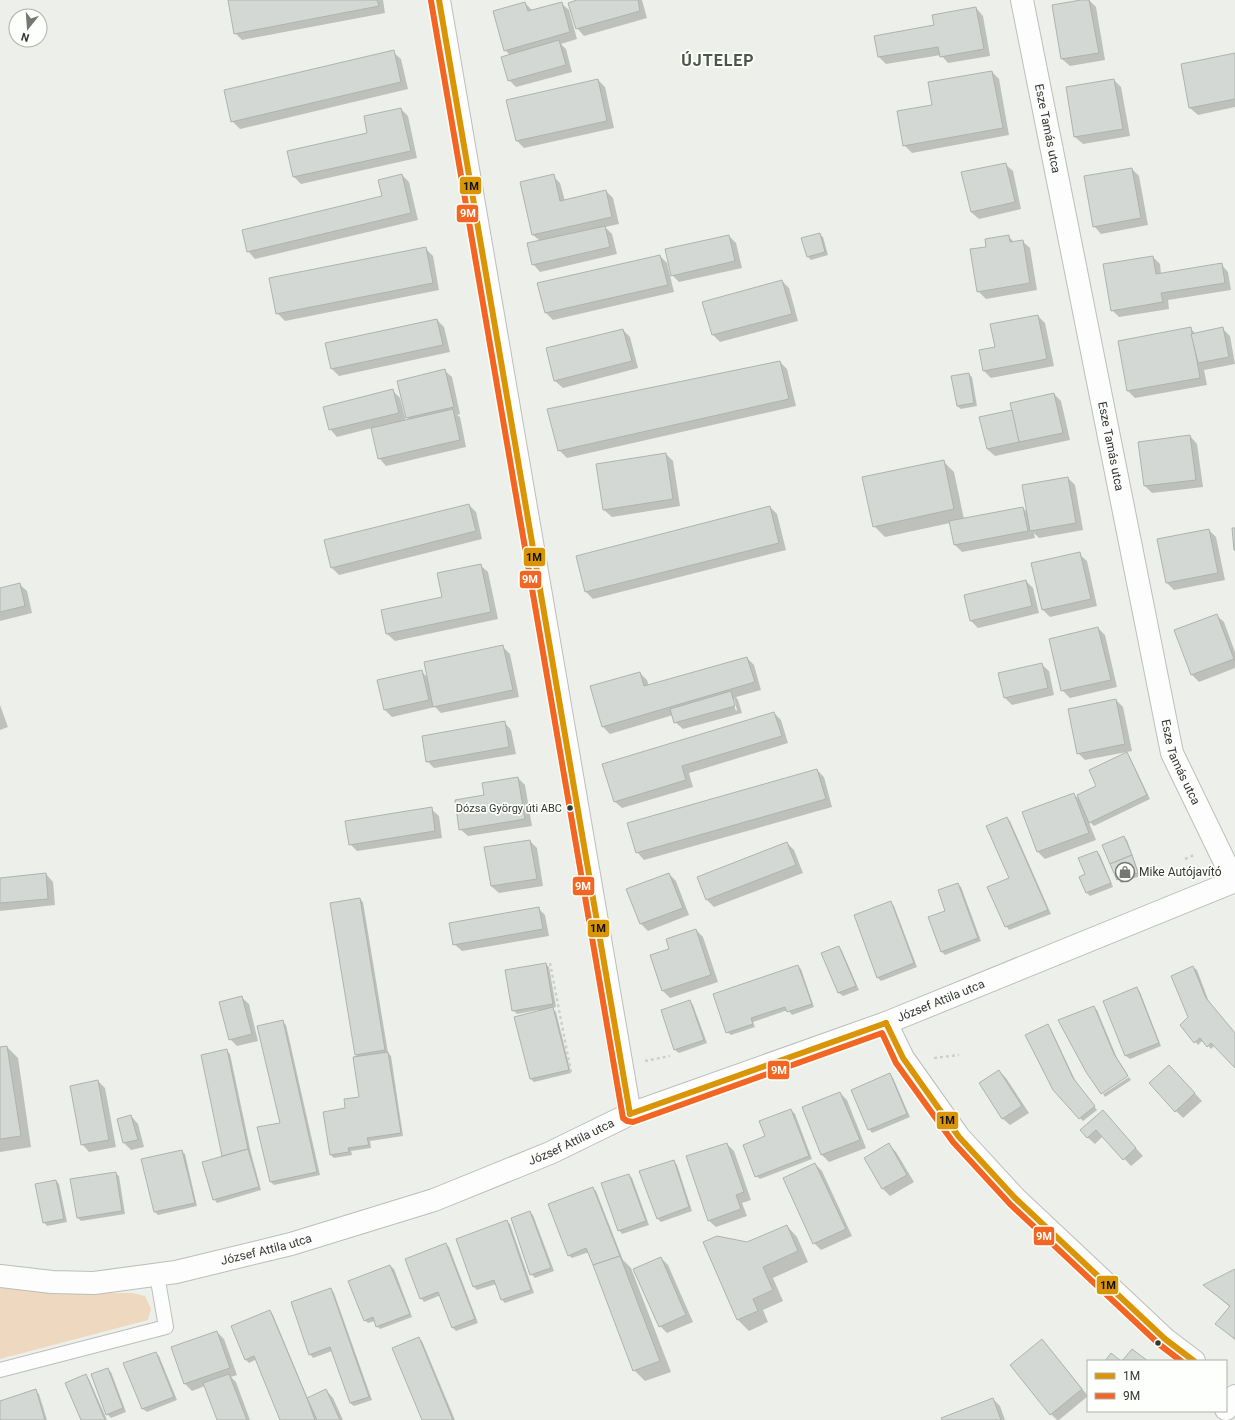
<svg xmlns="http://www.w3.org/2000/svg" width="1235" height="1420" viewBox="0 0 1235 1420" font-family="Roboto,sans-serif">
<rect width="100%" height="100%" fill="#edf0ea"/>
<path fill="#eed8c0" d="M0,1288L72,1293H133L145,1296L151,1309L148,1320L0,1359Z"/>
<g fill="#0003" fill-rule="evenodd">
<path d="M229,0H383L385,13L242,40L235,33Z"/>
<path d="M581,0H642L647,18L584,36L577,28Z"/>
<path d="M1087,0H1089L1096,7L1105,60L1070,66L1062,59Z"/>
<path d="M525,3L532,10L561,3L569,10L577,39L561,44L566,49L572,72L516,87L509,80L510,55L505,50Z"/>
<path d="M976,8L983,16L990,56L948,63L941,55L886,64L879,57L935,26Z"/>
<path d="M393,52L401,59L408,89L240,129L232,121Z"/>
<path d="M1235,54V107L1198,115L1190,108Z"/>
<path d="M992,72L999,79L1009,135L912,153L904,145L934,106Z"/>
<path d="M598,80L605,87L614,128L524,148L517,141Z"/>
<path d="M1114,80L1121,87L1130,136L1083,144L1075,137L1067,88Z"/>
<path d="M401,109L408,116L417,158L301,184L294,177L289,152L369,134Z"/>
<path d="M1005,164L1013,171L1021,209L979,219L971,212Z"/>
<path d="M1132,169L1139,176L1148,225L1101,234L1094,226Z"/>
<path d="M402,175L409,182L418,220L255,259L248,251L383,197Z"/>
<path d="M553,176L560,183L565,201L606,191L613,198L619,224L605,227L612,234L617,254L540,272L533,264L540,241L533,235L521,183Z"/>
<path d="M819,234L823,237L828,255L811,260L808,257L802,239Z"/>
<path d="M729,236L736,243L742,268L679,282L671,274Z"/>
<path d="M1008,236L1014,242L1022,241L1030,248L1037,290L986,299L978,291L987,247Z"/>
<path d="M425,248L433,256L439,290L285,321L277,313Z"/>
<path d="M660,256L667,263L674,292L553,320L546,313Z"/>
<path d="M1153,257L1160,264L1161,274L1221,264L1228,272L1231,290L1168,300L1169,309L1119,317L1112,310Z"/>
<path d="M782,281L789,288L798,321L720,342L713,335Z"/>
<path d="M1038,316L1045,323L1054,366L991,378L984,371L980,351L996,348Z"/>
<path d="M437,320L444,327L450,352L339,376L332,369Z"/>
<path d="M1190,328L1196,334L1223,329L1230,336L1235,364L1204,370L1207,385L1135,398L1128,391Z"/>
<path d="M623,330L630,337L638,368L563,388L555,381Z"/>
<path d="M780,362L787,369L796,406L567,458L559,450Z"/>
<path d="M444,370L452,377L460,414L457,415L460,417L466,447L386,466L379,458L372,428L337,437L330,429L392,390L400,398L406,421L410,420L407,418L398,381Z"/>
<path d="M968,374L972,377L977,406L961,409L957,406L952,377Z"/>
<path d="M1054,394L1061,401L1070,440L995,456L987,449L1013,410Z"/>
<path d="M1190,436L1197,444L1203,487L1152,493L1145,486Z"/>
<path d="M666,454L673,461L680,506L612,517L604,510Z"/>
<path d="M943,461L954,472L964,519L1023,508L1028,513L1068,478L1075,485L1083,530L1039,538L1034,533L1035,538L962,552L954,544L950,523L885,537L874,526Z"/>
<path d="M469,505L476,512L482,539L339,575L331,567Z"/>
<path d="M770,507L777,514L786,550L593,599L586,592Z"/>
<path d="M1209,530L1216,537L1225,580L1174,590L1167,583Z"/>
<path d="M1079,554L1087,561L1097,606L1050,617L1043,610L1032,564Z"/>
<path d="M480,565L488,572L498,619L395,641L387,634L444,598Z"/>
<path d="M1026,581L1033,588L1039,613L978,628L971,621Z"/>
<path d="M19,584L27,591L32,613L0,621V589Z"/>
<path d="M1216,615L1224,622L1235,652V668L1199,682L1192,675Z"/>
<path d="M1098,628L1105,635L1117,687L1070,698L1062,690Z"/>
<path d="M503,647L510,654L519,697L441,713L435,707L392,717L385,710L378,680L421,671L428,678Z"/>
<path d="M747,658L754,665L761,690L736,697L738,700L742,713L683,729L675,722L673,715L610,734L603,727L640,673L647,680L649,686ZM732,699H734L737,710L736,711Z"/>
<path d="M1041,664L1049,671L1054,695L1012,705L1005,698Z"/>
<path d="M1116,700L1123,707L1132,751L1085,760L1078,753Z"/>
<path d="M0,705L8,727L0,730Z"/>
<path d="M774,713L781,720L788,743L689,773L693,787L622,808L614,801Z"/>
<path d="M504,722L511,730L516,754L434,768L427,761Z"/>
<path d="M1126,753L1130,757L1150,799L1094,826L1088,820L1096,840L1045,859L1038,852L1023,813L1073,794L1080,800L1098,786Z"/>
<path d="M817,770L824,777L832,807L644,860L637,852Z"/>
<path d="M518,778L525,785L532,826L468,836L460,829L485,796Z"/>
<path d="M431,809L439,816L442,838L357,851L350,844Z"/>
<path d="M1007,818L1010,821L1051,914L1009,930L1006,926L1010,878Z"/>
<path d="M1124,837L1127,840L1140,876L1121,883L1118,879Z"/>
<path d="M530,841L537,848L543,886L499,893L491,886L485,848Z"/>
<path d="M787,843L794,850L803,873L714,907L707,900L699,877Z"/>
<path d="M1097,852L1100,855L1113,887L1090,896L1087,893L1080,877L1086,874Z"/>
<path d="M46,874L53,882L55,905L0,911V879Z"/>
<path d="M669,874L676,881L689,915L648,931L641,924Z"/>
<path d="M958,884L961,887L981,941L945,955L942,952L930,918L946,912Z"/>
<path d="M360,899L363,902L388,1053L391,1056L403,1136L370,1141L371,1148L351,1151L352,1155L334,1158L331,1155L346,1109L360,1098L358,1057L356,1055Z"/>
<path d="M891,903L894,906L917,967L881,981L878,978Z"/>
<path d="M538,908L545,915L549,936L462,951L454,944Z"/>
<path d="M696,930L703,937L718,982L670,998L663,991L670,950Z"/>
<path d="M839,947L842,951L859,990L843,996L839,993L823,954Z"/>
<path d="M546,964L549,967L556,1007L552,1008L556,1012L571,1073L534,1082L531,1079L515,1018L538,1012V1010L517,1014L513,1010Z"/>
<path d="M798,966L801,969L814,1007L792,1015L788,1010L753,1022L755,1027L731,1035L727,1032Z"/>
<path d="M1193,967L1197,970L1209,1002L1235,1033V1066L1215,1045L1211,1049L1203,1040L1198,1045L1181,1025L1189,1017Z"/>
<path d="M1137,989L1140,992L1161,1046L1130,1059L1126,1056Z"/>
<path d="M241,997L249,1004L258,1041L237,1046L230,1039Z"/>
<path d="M690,1001L693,1005L707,1043L679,1053L675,1050Z"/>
<path d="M1093,1007L1097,1010L1117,1058L1128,1075L1101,1093Z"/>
<path d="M282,1021L286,1025L320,1175L274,1185L271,1182L281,1123Z"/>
<path d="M1048,1026L1051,1029L1076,1082L1097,1110L1083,1121L1080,1118Z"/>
<path d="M7,1047L18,1058L31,1147L0,1152V1048Z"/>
<path d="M227,1051L230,1054L251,1153L261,1190L217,1203L214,1199L223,1156L202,1056Z"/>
<path d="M999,1071L1006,1078L1029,1113L1010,1125L1002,1118Z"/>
<path d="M1176,1073L1202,1101L1183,1118L1176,1111Z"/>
<path d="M890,1075L893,1078L910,1117L872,1133L869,1129Z"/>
<path d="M1129,1077L1131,1080L1105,1097L1103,1094Z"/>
<path d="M98,1081L105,1088L116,1147L89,1152L82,1144Z"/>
<path d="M840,1093L847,1100L866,1148L829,1162L822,1155L803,1107Z"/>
<path d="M791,1110L795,1114L812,1159L760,1179L756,1176L766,1137Z"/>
<path d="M1103,1112L1143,1156L1131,1166L1103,1136L1095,1144L1087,1137Z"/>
<path d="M131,1116L138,1124L144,1147L131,1150L124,1143Z"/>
<path d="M727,1144L734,1151L751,1200L742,1203L747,1216L716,1227L708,1220Z"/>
<path d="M889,1145L896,1152L914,1182L890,1196L883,1189L865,1158Z"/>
<path d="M181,1151L185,1154L197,1206L158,1215L155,1212Z"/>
<path d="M673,1161L677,1165L692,1211L661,1222L658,1219Z"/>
<path d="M815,1164L822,1171L852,1236L821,1250L814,1243Z"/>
<path d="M115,1173L119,1176L125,1214L81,1221L78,1218Z"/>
<path d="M629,1175L632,1178L649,1225L622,1234L619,1230Z"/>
<path d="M56,1181L59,1184L67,1222L47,1226L44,1222Z"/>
<path d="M593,1188L596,1191L623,1260L631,1268L671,1372L645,1381L634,1370L589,1252L572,1258L568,1255Z"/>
<path d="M529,1212L533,1215L554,1271L535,1278L531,1274Z"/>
<path d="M506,1221L510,1224L534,1293L505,1303L502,1300L496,1284L477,1290L474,1287L457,1240Z"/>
<path d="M787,1226L797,1237L808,1262L773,1278L783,1301L763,1310L768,1322L749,1331L738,1320L704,1242L747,1244Z"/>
<path d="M446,1244L449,1247L478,1323L456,1331L453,1328L441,1295L424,1302L421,1298Z"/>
<path d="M661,1258L668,1265L693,1322L667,1333L660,1326Z"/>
<path d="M390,1266L394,1269L412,1317L380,1329L377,1326L375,1321L368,1323L365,1320Z"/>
<path d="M1235,1271V1340L1217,1324L1230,1307L1204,1285Z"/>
<path d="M331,1289L334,1293L372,1400L354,1406L350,1403L332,1351L313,1358L310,1354Z"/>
<path d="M270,1311L273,1315L308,1399L326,1390L333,1398L343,1420H282L257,1359L249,1363L245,1359Z"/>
<path d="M217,1332L224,1339L237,1375L231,1377L236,1382L250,1420H218L205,1386L192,1391L185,1384L172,1348Z"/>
<path d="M419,1338L422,1341L455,1420H423Z"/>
<path d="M1049,1348L1088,1396L1059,1420H1057L1051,1414Z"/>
<path d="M156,1353L159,1356L177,1400L147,1412L143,1409L124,1363Z"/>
<path d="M107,1369L111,1372L126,1412L111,1418L107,1414Z"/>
<path d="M86,1375L89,1379L107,1420H82Z"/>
<path d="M35,1391L39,1394L47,1420H1L0,1402Z"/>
<path d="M993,1399L1000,1406L1005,1420H943Z"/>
</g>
<g fill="#d3d8d4" stroke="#afb3af">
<path d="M228,0H377L379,6L234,34Z"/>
<path d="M577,0H638L640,11L576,29L568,3Z"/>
<path d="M1081,0H1089L1099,53L1061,59L1052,5Z"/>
<path d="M525,2L528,11L562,2L570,32L504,51L493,11Z"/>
<path d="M976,7L984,49L940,57L938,47L878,57L874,36L934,25L932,15Z"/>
<path d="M559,40L566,65L508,81L501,57Z"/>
<path d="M394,50L401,82L231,122L224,90Z"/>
<path d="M1235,53V99L1189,108L1181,64Z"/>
<path d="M992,71L1003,128L903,146L897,111L932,105L928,82Z"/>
<path d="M598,79L607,121L516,141L506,100Z"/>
<path d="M1114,79L1123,129L1074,137L1066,87Z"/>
<path d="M401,108L411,151L293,177L287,151L367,133L364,116Z"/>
<path d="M1006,163L1015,202L971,212L961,172Z"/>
<path d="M1132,168L1141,218L1093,227L1084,176Z"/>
<path d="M402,174L411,213L247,252L242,230L382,196L378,180Z"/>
<path d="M554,174L560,201L606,190L612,217L532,235L520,182Z"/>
<path d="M605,226L610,247L532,265L527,243Z"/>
<path d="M820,233L825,252L807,257L801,238Z"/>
<path d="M729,235L735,261L671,276L665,249Z"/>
<path d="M1009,235L1010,242L1023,240L1030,283L977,292L970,249L986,247L985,239Z"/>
<path d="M426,247L433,283L276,314L269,278Z"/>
<path d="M660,255L668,285L545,313L537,283Z"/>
<path d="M1153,256L1156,274L1222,263L1225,283L1161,293L1163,302L1111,311L1103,264Z"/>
<path d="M782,280L792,314L712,335L702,302Z"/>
<path d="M1038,315L1047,359L983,371L979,350L995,347L990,324Z"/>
<path d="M437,319L443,345L331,369L325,343Z"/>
<path d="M1191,327L1200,378L1127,391L1118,341Z"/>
<path d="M1223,327L1229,357L1198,363L1191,334Z"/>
<path d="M623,329L632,361L554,381L546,348Z"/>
<path d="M780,361L789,399L558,451L547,409Z"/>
<path d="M445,369L454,407L406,418L397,381Z"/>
<path d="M969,373L974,403L957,406L951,376Z"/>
<path d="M393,389L399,413L329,430L323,407Z"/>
<path d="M1054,393L1063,433L1019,442L1010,403Z"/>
<path d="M453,409L460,440L378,459L371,428Z"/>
<path d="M1012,410L1019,442L987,449L979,417Z"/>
<path d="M1190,435L1196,480L1144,486L1138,442Z"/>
<path d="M666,453L673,499L603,510L596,464Z"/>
<path d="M944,460L954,509L873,527L862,477Z"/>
<path d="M1068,477L1076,523L1030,531L1022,485Z"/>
<path d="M469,504L476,531L331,568L324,540Z"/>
<path d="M770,506L779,543L585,592L576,556Z"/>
<path d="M1023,507L1028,531L954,545L949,521Z"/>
<path d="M1232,528H1235V550H1234Z"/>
<path d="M1209,529L1218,573L1166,583L1157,539Z"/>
<path d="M1080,552L1091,599L1042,610L1031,563Z"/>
<path d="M481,564L491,612L386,634L381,610L442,597L437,573Z"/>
<path d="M1026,580L1032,606L970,621L964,595Z"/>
<path d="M20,583L25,606L0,612V588Z"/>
<path d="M1217,614L1234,659L1191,675L1174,630Z"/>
<path d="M1098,627L1111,680L1061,691L1049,639Z"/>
<path d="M503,645L513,690L433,707L424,662Z"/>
<path d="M747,657L755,682L602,727L590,686L640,672L644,686Z"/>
<path d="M1042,663L1048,688L1004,698L998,673Z"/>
<path d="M422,670L429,700L384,710L377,680Z"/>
<path d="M731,691L735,706L674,723L670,709Z"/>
<path d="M1116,699L1125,744L1077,754L1068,709Z"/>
<path d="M774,712L782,736L682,766L686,780L614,802L602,764Z"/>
<path d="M505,721L509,747L426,762L422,736Z"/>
<path d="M1127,752L1147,795L1089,823L1077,795L1096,786L1089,770Z"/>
<path d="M817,769L826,799L636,853L627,823Z"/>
<path d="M518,777L525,819L459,830L455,800L484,795L482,783Z"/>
<path d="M1074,793L1089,833L1037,852L1022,812Z"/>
<path d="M432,807L435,831L349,845L345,821Z"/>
<path d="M1007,817L1048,910L1005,927L987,887L1009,878L986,826Z"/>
<path d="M1124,836L1132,855L1110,864L1102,845Z"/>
<path d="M530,840L537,879L491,886L484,847Z"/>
<path d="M787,842L796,865L706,900L697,877Z"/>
<path d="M1097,851L1111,883L1086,893L1079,877L1085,874L1078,858Z"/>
<path d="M1132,855L1138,873L1117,880L1110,864Z"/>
<path d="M46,873L48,899L0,903V878Z"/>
<path d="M669,873L683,908L640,924L626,889Z"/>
<path d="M958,883L978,938L941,952L928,917L945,911L938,890Z"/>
<path d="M360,898L385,1050L355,1055L330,903Z"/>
<path d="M891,901L914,963L877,978L854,915Z"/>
<path d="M539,907L543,929L453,945L449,923Z"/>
<path d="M696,929L711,975L662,991L650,955L669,949L666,939Z"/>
<path d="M839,946L856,986L838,993L821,953Z"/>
<path d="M546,963L553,1004L512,1011L505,970Z"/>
<path d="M798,965L812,1004L787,1012L785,1007L751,1018L753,1024L726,1033L713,994Z"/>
<path d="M1193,966L1206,998L1235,1033V1068L1211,1043L1207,1047L1200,1038L1194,1043L1180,1025L1188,1017L1171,976Z"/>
<path d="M1137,987L1159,1043L1125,1056L1103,1001Z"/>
<path d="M242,996L252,1034L229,1040L219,1002Z"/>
<path d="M690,1000L704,1040L674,1050L661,1010Z"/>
<path d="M1094,1006L1114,1054L1128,1076L1101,1094L1086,1072L1058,1020Z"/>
<path d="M553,1007L569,1070L530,1079L514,1017Z"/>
<path d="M283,1020L317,1172L270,1182L257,1127L280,1123L257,1026Z"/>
<path d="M1048,1024L1073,1078L1095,1106L1079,1119L1053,1090L1025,1035Z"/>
<path d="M7,1046L21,1136L0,1139V1047Z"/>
<path d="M227,1049L248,1149L222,1156L201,1055Z"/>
<path d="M388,1052L401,1133L367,1138L369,1145L348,1148L349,1152L330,1155L323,1112L345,1108L344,1099L359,1097L353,1057Z"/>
<path d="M1169,1065L1195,1093L1175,1112L1149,1083Z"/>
<path d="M999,1070L1022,1106L1002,1119L979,1083Z"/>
<path d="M890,1073L907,1114L868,1130L851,1090Z"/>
<path d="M98,1080L109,1140L81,1145L70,1086Z"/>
<path d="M840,1092L860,1140L821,1155L802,1107Z"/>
<path d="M791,1109L809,1156L755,1177L743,1145L765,1136L759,1121Z"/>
<path d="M1103,1110L1136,1148L1123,1160L1096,1130L1087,1138L1080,1130Z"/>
<path d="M131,1115L138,1140L123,1143L117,1119Z"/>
<path d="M727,1143L744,1192L736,1195L741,1209L708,1221L686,1156Z"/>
<path d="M889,1143L907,1175L882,1189L864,1158Z"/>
<path d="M248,1149L259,1187L213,1200L202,1162Z"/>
<path d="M182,1150L195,1203L154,1212L141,1159Z"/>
<path d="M674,1160L689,1207L657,1219L639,1171Z"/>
<path d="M815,1163L846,1229L813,1244L783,1178Z"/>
<path d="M116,1172L122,1211L77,1218L70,1179Z"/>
<path d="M629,1174L646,1221L618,1231L601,1183Z"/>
<path d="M56,1180L64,1219L43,1223L35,1184Z"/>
<path d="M593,1187L620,1256L593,1265L586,1248L568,1256L548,1204Z"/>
<path d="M530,1211L551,1268L530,1275L511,1218Z"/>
<path d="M507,1220L531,1290L501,1300L494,1280L473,1287L456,1239Z"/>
<path d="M787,1225L798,1251L763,1267L773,1290L753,1299L758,1311L737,1320L703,1242L717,1236L747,1242Z"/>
<path d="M446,1243L475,1319L452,1328L438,1292L420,1299L405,1259Z"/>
<path d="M620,1256L660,1361L633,1371L593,1265Z"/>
<path d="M661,1257L686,1315L659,1327L633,1269Z"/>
<path d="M390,1265L410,1314L376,1327L373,1317L364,1321L348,1281Z"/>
<path d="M1235,1269V1339L1215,1324L1230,1306L1203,1285Z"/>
<path d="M331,1288L369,1397L350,1403L330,1347L309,1355L291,1302Z"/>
<path d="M270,1310L307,1398L315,1420H280L254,1356L245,1360L231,1326Z"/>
<path d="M217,1331L230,1368L184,1384L171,1347Z"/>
<path d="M419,1337L453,1420H422L392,1348Z"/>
<path d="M1042,1339L1082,1389L1050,1415L1010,1365Z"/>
<path d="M1132,1349L1148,1361H1122Z"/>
<path d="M156,1352L174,1397L142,1409L123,1363Z"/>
<path d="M1111,1353L1121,1361H1105Z"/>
<path d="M108,1368L123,1408L106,1415L91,1374Z"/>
<path d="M86,1374L105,1420H81L65,1383Z"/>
<path d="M229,1374L247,1420H217L203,1383Z"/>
<path d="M36,1389L45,1420H0V1401Z"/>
<path d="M326,1389L340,1420H317L307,1398Z"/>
<path d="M993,1398L1001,1420H942L941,1418Z"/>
</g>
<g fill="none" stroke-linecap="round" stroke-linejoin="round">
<g stroke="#bcbeb9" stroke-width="16">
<path id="lane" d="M0,1370L166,1327L157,1275"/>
</g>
<g stroke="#bcbeb9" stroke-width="24">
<g id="street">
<path d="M439,0L630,1114"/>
<path id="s1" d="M1022,0L1172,753L1234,881"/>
<path d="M886,1023L903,1058L959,1137L1015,1198L1165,1339L1194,1361"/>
<path id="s2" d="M0,1276L52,1282L94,1283L176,1272L291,1244L434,1200L550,1153L630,1114L886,1023L1235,881"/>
<path d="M1226,1409L1235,1396"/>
</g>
</g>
<g stroke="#cecfcd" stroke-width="2.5" stroke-dasharray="3 3" stroke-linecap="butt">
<path d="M1185,859L1194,855"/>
<path d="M550,963L571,1072"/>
<path d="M934,1058L959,1055"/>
<path d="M645,1061L670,1056"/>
</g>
<use href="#lane" stroke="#fcfdfc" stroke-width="14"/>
<use href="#street" stroke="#fcfdfc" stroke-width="22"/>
<g stroke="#fdfffc" stroke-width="9">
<g id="bus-1">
<path d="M439,0L630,1114"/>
<path d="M886,1023L903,1058L959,1137L1015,1198L1165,1339L1194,1361"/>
<path d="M630,1114L886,1023"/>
</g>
</g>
<g stroke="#fdfffc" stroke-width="9">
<path id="bus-2" d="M431,1L623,1118L627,1121L633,1122L882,1033L896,1063L953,1142L1010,1204L1160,1345L1181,1361"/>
</g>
<use href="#bus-1" stroke="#da9507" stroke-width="6"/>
<use href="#bus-2" stroke="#f26522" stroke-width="6"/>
</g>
<defs>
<g id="shop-ring" transform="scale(1)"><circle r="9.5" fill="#fdfffc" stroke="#757872" stroke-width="1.5"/><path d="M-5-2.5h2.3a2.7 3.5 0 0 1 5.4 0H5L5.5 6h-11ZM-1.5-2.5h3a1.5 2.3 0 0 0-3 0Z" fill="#757872"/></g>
</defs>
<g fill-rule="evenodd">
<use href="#shop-ring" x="1125" y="872"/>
</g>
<g fill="#343731" stroke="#fdfffc" stroke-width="1.5">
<circle cx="570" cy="808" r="3.5"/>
<circle cx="1158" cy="1343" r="3.5"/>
</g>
<g text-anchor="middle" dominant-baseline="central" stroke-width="3.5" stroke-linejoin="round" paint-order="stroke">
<g font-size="11" fill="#343731" stroke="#fdfffc" text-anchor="end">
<text x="562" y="808">Dózsa György úti ABC</text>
</g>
<g font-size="12" fill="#343731" stroke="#fdfffc">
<text stroke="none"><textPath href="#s1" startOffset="131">Esze Tamás utca</textPath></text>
<text stroke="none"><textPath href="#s1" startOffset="455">Esze Tamás utca</textPath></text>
<text stroke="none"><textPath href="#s1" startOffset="779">Esze Tamás utca</textPath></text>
<text stroke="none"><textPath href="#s2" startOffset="990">József Attila utca</textPath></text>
<text stroke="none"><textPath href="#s2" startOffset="594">József Attila utca</textPath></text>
<text stroke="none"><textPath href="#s2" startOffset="270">József Attila utca</textPath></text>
</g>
<g font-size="12" fill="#343731" stroke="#fdfffc" text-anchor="start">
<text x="1139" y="872">Mike Autójavító</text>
</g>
<g font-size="16" font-weight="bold" letter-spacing="1" fill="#4e5549" stroke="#fdfffc">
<text x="718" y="60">ÚJTELEP</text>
</g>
</g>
<g stroke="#fdfffc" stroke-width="1.5">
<rect x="459" y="176" width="23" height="19" rx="4" fill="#da9507"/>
<rect x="456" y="204" width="23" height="19" rx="4" fill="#f26522"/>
<rect x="523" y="547" width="23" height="20" rx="4" fill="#da9507"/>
<rect x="519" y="570" width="23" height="19" rx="4" fill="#f26522"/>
<rect x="572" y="876" width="23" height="20" rx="4" fill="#f26522"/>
<rect x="587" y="919" width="23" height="19" rx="4" fill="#da9507"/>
<rect x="767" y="1060" width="23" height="20" rx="4" fill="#f26522"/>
<rect x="936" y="1111" width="23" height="19" rx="4" fill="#da9507"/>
<rect x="1033" y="1226" width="22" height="20" rx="4" fill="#f26522"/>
<rect x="1096" y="1275" width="23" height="20" rx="4" fill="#da9507"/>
</g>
<g font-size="11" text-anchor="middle" font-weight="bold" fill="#fff">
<text x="468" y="217">9M</text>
<text x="530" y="583">9M</text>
<text x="583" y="890">9M</text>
<text x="779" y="1074">9M</text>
<text x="1044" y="1240">9M</text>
</g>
<g font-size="11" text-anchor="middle" font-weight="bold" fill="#111">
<text x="471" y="190">1M</text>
<text x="534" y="561">1M</text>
<text x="598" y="932">1M</text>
<text x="947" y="1124">1M</text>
<text x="1108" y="1289">1M</text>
</g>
<rect x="1087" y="1360" width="140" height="52" fill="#fdfffc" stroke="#adafab"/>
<rect x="1095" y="1373" width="20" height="6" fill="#da9507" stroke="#adafab"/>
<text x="1123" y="1380" font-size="12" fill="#343731">1M</text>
<rect x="1095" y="1393" width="20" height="6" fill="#f26522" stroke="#adafab"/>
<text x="1123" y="1400" font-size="12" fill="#343731">9M</text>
<g transform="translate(28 28) rotate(197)"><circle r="19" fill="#fdfffc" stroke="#adafab"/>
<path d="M0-3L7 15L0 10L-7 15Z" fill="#757872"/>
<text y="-6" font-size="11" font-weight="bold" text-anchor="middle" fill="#343731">N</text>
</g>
</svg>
